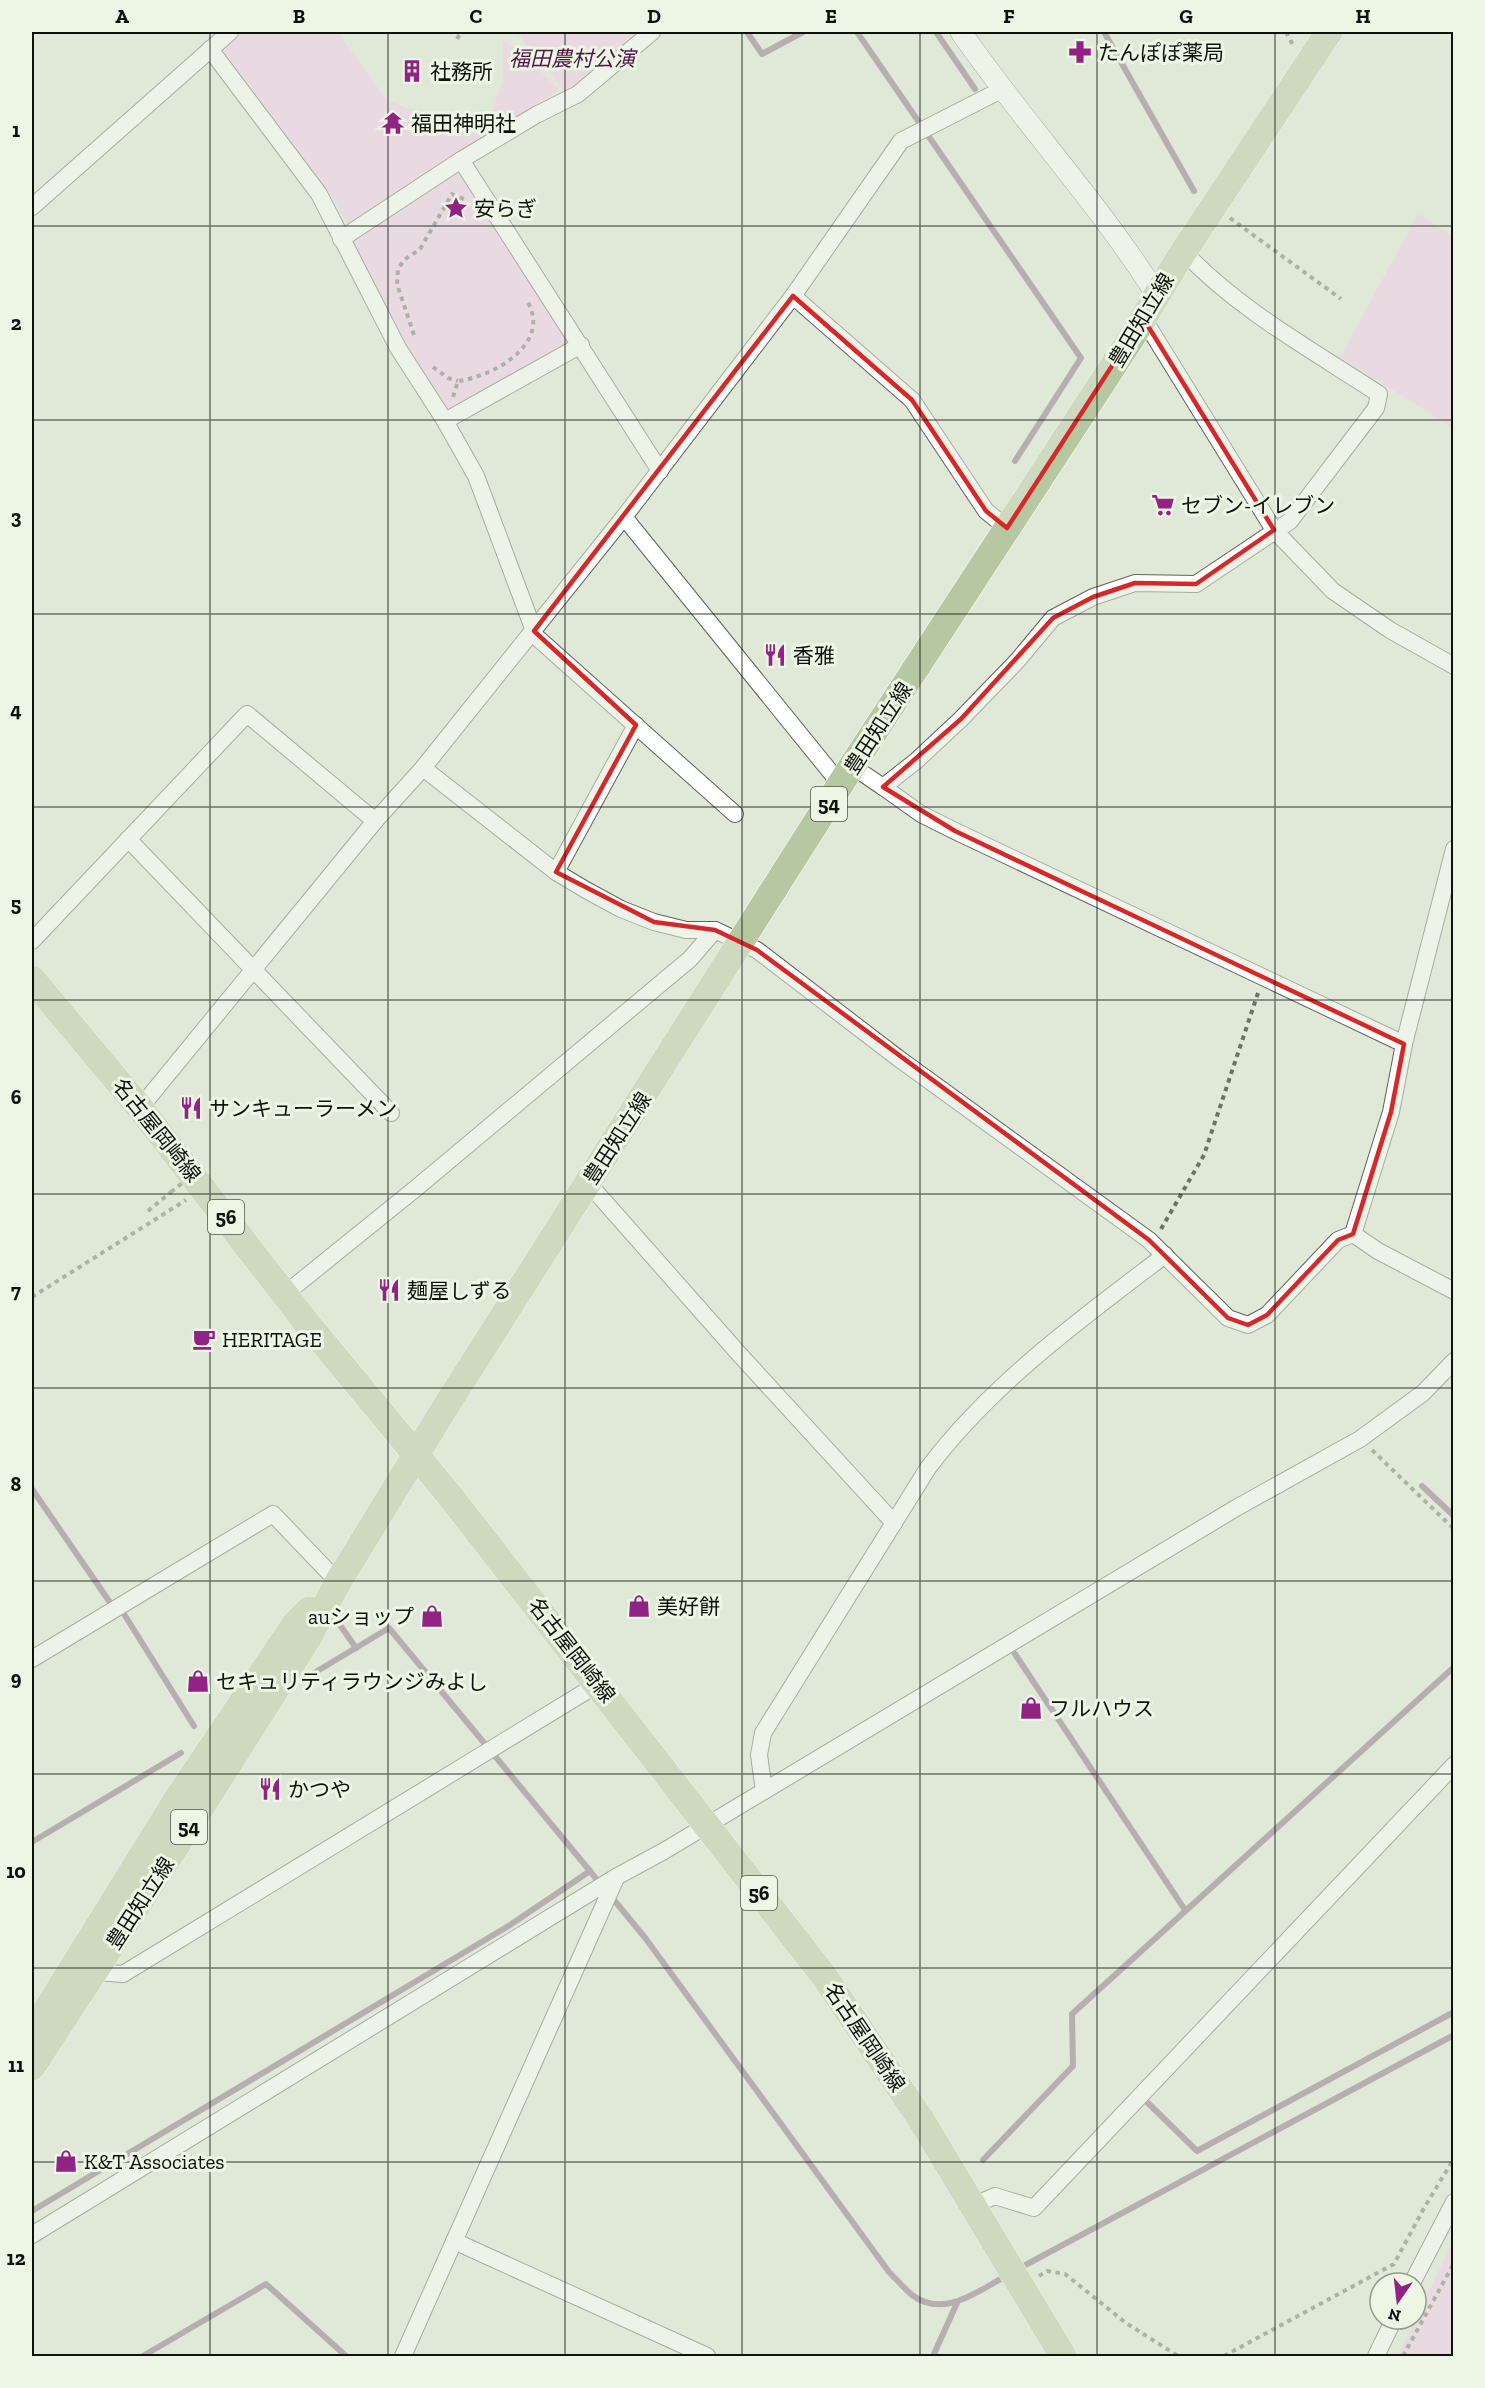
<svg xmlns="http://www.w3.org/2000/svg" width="1485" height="2388" viewBox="0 0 1485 2388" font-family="'Zilla Slab','Noto Sans JP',serif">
<rect width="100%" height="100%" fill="#e0e9d8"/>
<g fill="#f4c7eb">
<path d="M242,32H338L386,99L469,135L488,122L503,80L502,39L527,57L559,90L451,157L349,226L329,192L222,48Z"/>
<path d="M516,32H647L567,94Z"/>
<path d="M462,170L576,344L447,417L348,242Z"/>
<path d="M1418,214L1453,236V428L1340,357Z"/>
<path d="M1453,2241V2356H1398Z"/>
</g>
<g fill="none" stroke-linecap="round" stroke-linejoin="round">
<g stroke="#85667e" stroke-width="6">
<path d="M747,32L762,54L803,32"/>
<path d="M857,32L1081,358L1015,461"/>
<path d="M936,32L975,89"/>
<path d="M1104,32L1194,191"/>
<path d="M1422,1486L1454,1516"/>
<path d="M32,1489L109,1601"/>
<path d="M124,1614L194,1726"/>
<path d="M340,1625L356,1648"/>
<path d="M1015,1654L1185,1910"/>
<path d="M304,1679L389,1628L590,1871"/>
<path d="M32,1842L181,1753"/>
<path d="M610,1895L646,1939L889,2272C896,2279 904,2288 912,2295C944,2319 978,2291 1006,2276"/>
<path d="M1148,2103L1197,2151L1454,2012"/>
<path d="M983,2160L1073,2066L1072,2014L1454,1667"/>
<path d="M32,2211L510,1925L590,1871L601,1885"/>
<path d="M1018,2269L1454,2035"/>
<path d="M143,2356L266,2284L346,2356"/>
<path d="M933,2356L957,2303"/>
</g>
<g stroke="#5e6557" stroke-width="18">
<g id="minor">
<path d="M652,32L578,94L536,115L461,160L660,471"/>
<path d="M210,49L319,194L398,348L445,421L476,476L534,631"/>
<path d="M32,207L230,32"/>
<path d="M341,239L461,160"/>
<path d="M793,296L912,400L986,511L1007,528"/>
<path d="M1143,318L1274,530L1333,591L1390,630L1454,666"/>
<path d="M445,421L581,345"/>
<path d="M624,517L841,785"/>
<path d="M532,633L735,814"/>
<path d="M852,766L883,787L916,761L961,719L1018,660L1053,618L1093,597L1135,583L1196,584L1290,521L1376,408L1379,394C1312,350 1239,310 1184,252"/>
<path d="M423,768L556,872L586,890L621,909L654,922L686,930H715L757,950L898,1058L1149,1240L1228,1318L1248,1325L1267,1315L1338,1240L1353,1234"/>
<path d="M883,787L921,814L955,831L1404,1044"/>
<path d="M128,839L391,1113"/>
<path d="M556,872L636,725"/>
<path d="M32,941L247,714L375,821"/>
<path d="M140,1108L375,821L423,768L624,517L793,296L901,141L1001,90"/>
<path d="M588,1183L740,1355L894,1523"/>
<path d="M1353,1234L1391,1112L1404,1044L1454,849"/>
<path d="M1353,1234L1378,1251L1454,1291"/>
<path d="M285,1294L415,1189L690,959L715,930"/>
<path d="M32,1659L273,1514L338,1582"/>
<path d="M764,1791L759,1755L763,1733L928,1468C992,1383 1081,1319 1165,1255"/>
<path d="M96,1972L123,1974L598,1684"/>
<path d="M972,2206L995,2196L1034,2208L1454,1765"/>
<path d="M32,2235L616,1877L664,1851L1236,1508L1360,1439L1423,1393L1454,1361"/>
<path d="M454,2241L707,2356"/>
<path d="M1412,2283L1454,2202"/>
<path d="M403,2356L616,1878"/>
<path d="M1376,2356L1394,2319"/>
</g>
</g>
<g stroke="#5e6557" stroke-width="22">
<path id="tertiary" d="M961,32C1023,122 1098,202 1156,294"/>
</g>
<g stroke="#fff" stroke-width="28">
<g id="primary">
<path d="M32,979L140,1108L306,1322L450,1496L824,1976L920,2118L1063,2356"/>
<path d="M32,2033L177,1799L295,1624L309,1610"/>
<path d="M32,2067L197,1814L308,1638L338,1582L441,1414L852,766L1132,337L1178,260L1329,32"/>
</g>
</g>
<g stroke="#6d7268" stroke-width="4" stroke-dasharray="4.5 4.5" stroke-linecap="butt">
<path d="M1286,32L1294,47"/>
<path d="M457,39L461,32"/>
<path d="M1230,218L1341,299"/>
<path d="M414,335L397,284L398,269L404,260L420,249L452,194L466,200"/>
<path d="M433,367L448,378L458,381"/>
<path d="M453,397L458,381C492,377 553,344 527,301"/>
<path d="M148,1211L171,1192"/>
<path d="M1161,1229L1204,1155L1258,993"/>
<path d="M32,1297L186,1200"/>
<path d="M1372,1450L1454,1529"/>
<path d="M1039,2276L1047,2271L1065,2274L1126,2323L1178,2356"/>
<path d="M1224,2356L1394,2264L1424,2208L1453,2160"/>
<path d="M1403,2356L1454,2263"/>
</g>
<use href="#minor" stroke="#fff" stroke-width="16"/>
<use href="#tertiary" stroke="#fff" stroke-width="21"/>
<use href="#primary" stroke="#b6c8a1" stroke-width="27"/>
<path stroke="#6d7268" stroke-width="4" stroke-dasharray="4.5 4.5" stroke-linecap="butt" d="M171,1192L206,1164"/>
</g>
<path d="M0 0H1485V2388H0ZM793,296L912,400L986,511L1007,528L1143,318L1274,530L1196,584L1135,583L1093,597L1053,618L961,719L883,787L955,831L1404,1044L1391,1112L1353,1234L1338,1240L1267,1315L1248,1325L1228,1318L1149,1240L757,950L715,930L654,922L556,872L636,725L534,631Z" fill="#e0e9d8" fill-opacity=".55" fill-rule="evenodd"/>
<path fill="none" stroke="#d62828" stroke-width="4.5" stroke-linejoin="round" d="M793,296L912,400L986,511L1007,528L1143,318L1274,530L1196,584L1135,583L1093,597L1053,618L961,719L883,787L955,831L1404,1044L1391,1112L1353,1234L1338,1240L1267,1315L1248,1325L1228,1318L1149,1240L757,950L715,930L654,922L556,872L636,725L534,631Z"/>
<path fill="none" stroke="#0f110c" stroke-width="1.5" stroke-opacity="0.55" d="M210,32V2356M388,32V2356M565,32V2356M742,32V2356M920,32V2356M1097,32V2356M1275,32V2356M32,226H1454M32,420H1454M32,614H1454M32,807H1454M32,1000H1454M32,1194H1454M32,1388H1454M32,1581H1454M32,1774H1454M32,1968H1454M32,2162H1454"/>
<defs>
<g id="pharmacy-bare" transform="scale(1.8)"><path d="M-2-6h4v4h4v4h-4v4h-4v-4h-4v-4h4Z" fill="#922384" stroke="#edf6e5" stroke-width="2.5" paint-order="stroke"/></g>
<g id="building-bare" transform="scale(1.8)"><path d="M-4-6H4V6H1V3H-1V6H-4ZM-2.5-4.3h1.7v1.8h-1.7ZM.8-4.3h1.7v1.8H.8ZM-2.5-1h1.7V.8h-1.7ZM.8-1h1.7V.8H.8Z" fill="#922384" stroke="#edf6e5" stroke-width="2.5" paint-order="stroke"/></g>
<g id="temple-bare" transform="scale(1.8)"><path d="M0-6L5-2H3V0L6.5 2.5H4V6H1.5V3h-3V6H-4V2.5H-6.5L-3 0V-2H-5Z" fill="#922384" stroke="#edf6e5" stroke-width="2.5" paint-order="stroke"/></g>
<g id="sight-bare" transform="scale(1.8)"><path d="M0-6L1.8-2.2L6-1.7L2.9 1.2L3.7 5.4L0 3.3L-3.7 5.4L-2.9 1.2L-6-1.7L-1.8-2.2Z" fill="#922384" stroke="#edf6e5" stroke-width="2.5" paint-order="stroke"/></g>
<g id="supermarket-bare" transform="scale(1.8)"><path d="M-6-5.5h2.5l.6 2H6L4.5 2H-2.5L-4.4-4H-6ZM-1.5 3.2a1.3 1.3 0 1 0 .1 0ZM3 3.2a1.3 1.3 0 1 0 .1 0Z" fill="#922384" stroke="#edf6e5" stroke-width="2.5" paint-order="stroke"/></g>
<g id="restaurant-bare" transform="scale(1.8)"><path d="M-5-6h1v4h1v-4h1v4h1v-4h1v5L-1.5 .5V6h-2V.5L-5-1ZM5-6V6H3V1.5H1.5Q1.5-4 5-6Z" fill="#922384" stroke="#edf6e5" stroke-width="2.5" paint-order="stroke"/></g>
<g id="cafe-bare" transform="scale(1.8)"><path d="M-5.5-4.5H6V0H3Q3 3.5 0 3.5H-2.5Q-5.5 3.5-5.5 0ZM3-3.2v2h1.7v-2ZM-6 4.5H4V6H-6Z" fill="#922384" stroke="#edf6e5" stroke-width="2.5" paint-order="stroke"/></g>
<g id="shop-bare" transform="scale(1.8)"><path d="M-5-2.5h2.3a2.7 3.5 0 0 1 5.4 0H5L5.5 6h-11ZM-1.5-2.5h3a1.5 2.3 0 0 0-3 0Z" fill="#922384" stroke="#edf6e5" stroke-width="2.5" paint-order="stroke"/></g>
</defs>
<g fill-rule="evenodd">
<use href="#pharmacy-bare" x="1080" y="52"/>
<use href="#building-bare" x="412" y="71"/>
<use href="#temple-bare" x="393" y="123"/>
<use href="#sight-bare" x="456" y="208"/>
<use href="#supermarket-bare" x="1163" y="505"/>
<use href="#restaurant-bare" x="775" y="655"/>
<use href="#restaurant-bare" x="191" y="1108"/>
<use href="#restaurant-bare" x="389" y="1290"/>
<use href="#cafe-bare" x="204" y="1339"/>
<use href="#shop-bare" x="639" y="1606"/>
<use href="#shop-bare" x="432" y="1616"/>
<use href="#shop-bare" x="198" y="1681"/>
<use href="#shop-bare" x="1031" y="1708"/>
<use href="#restaurant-bare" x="270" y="1789"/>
<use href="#shop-bare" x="66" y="2161"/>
</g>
<g text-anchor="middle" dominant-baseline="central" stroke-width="6" stroke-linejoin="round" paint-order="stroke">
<g fill="#edf6e5" stroke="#52564d" stroke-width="1.5">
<rect x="811" y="787" width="36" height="34" rx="4.5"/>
<rect x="208" y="1200" width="36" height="34" rx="4.5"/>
<rect x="171" y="1810" width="36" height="34" rx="4.5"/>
<rect x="741" y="1876" width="36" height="34" rx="4.5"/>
</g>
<g font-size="20" font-weight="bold" fill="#0f110c">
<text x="829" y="804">54</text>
<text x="226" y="1217">56</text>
<text x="189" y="1827">54</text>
<text x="759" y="1893">56</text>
</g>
<g font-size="21" fill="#0f110c" stroke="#edf6e5" text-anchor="start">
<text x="1098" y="52">たんぽぽ薬局</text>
<text x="430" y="71">社務所</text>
<text x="411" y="123">福田神明社</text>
<text x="474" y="208">安らぎ</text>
<text x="1181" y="505">セブン-イレブン</text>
<text x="793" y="655">香雅</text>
<text x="209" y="1108">サンキューラーメン</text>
<text x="407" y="1290">麺屋しずる</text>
<text x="222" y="1339">HERITAGE</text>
<text x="657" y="1606">美好餅</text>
<text x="414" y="1616" text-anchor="end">auショップ</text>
<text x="216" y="1681">セキュリティラウンジみよし</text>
<text x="1049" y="1708">フルハウス</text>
<text x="288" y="1789">かつや</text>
<text x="84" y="2161">K&amp;T Associates</text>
</g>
<g font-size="21" font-style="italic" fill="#4e1646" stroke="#edf6e5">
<text x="572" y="58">福田農村公演</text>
</g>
<g font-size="21" fill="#0f110c" stroke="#edf6e5">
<text transform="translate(1141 320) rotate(-59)">豊田知立線</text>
<text transform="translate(878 728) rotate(-57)">豊田知立線</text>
<text transform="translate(157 1130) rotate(51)">名古屋岡崎線</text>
<text transform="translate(617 1138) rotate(-57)">豊田知立線</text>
<text transform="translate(572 1650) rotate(52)">名古屋岡崎線</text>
<text transform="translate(140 1903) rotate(-57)">豊田知立線</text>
<text transform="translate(865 2037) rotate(56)">名古屋岡崎線</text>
</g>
</g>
<rect width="1485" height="2388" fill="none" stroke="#edf6e5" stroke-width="66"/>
<g transform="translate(1398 2301) rotate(194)"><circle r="28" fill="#edf6e5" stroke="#949a8e" stroke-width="1.5"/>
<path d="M0-4.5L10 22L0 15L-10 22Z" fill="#922384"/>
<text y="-9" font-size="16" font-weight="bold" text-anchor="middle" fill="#0f110c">N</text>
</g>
<rect x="33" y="33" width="1419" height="2322" fill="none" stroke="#0f110c" stroke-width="2"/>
<g font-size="20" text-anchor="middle" font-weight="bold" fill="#0f110c">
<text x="122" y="23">A</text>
<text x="299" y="23">B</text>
<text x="476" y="23">C</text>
<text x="654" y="23">D</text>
<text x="831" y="23">E</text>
<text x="1009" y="23">F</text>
<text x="1186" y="23">G</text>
<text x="1363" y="23">H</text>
<text x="16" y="137">1</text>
<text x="16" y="330">2</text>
<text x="16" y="524">3</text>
<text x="16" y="717">4</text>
<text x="16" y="911">5</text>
<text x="16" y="1104">6</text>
<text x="16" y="1298">7</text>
<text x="16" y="1491">8</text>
<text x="16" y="1685">9</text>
<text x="16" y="1878">10</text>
<text x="16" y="2072">11</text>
<text x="16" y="2265">12</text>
</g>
</svg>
